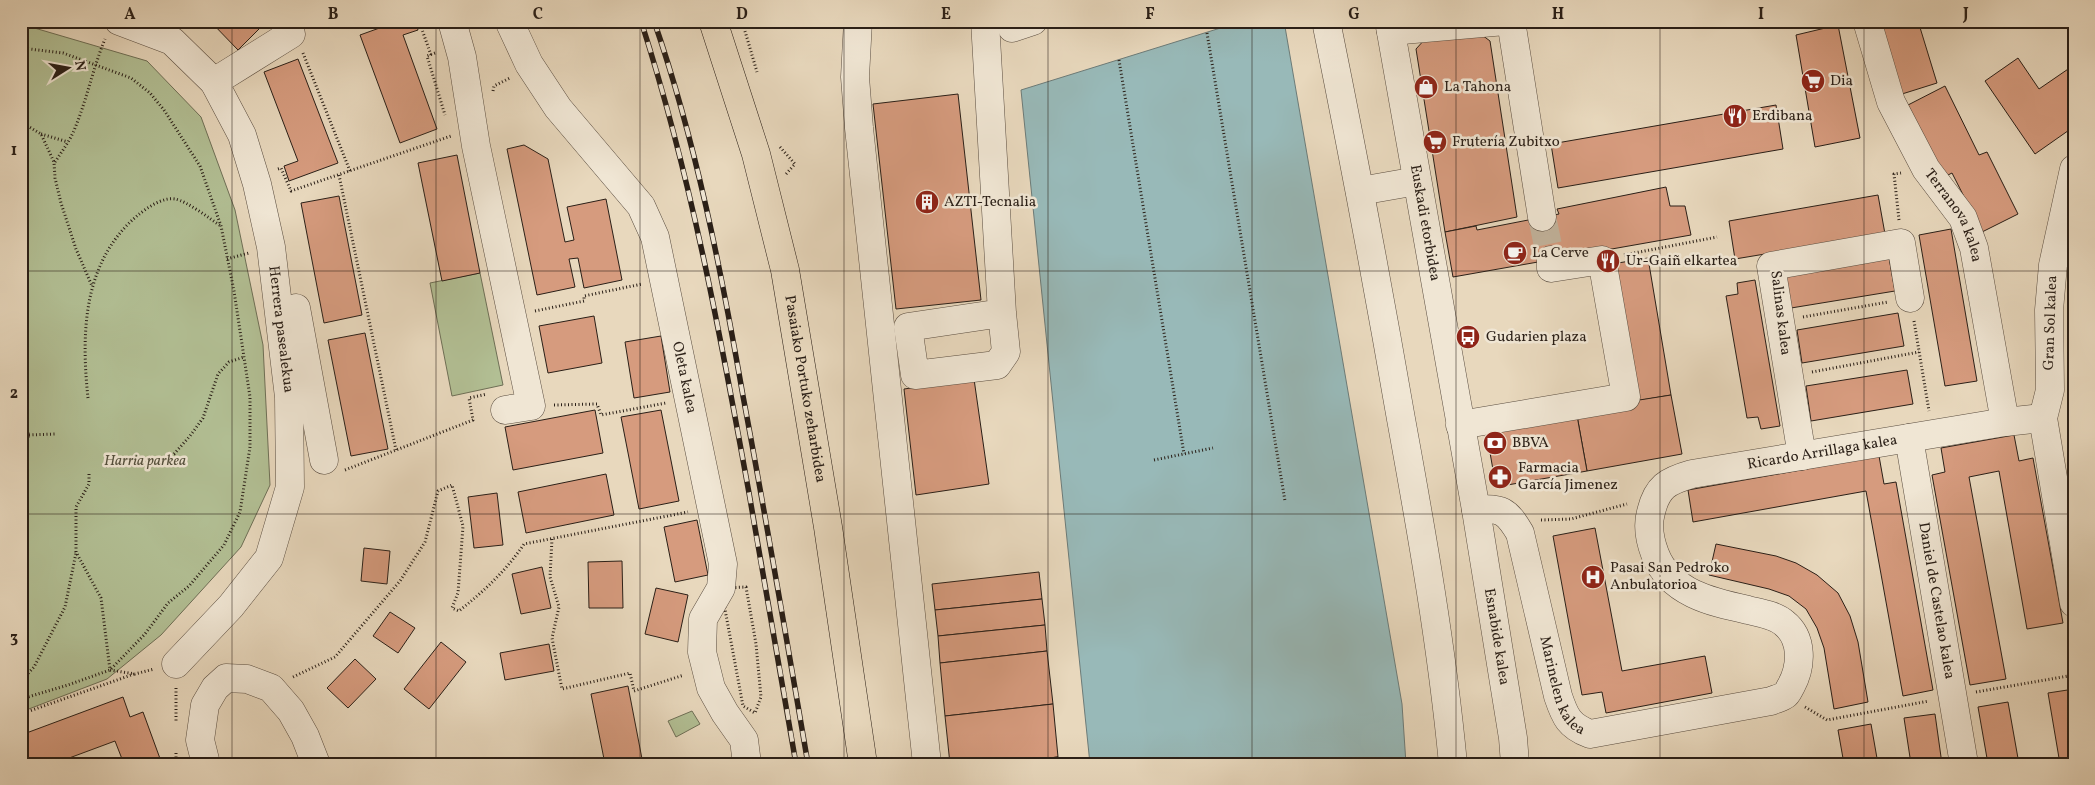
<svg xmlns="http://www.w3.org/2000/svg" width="2095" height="785" viewBox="0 0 2095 785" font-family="Vollkorn,serif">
<rect width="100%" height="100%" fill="#e8d8bd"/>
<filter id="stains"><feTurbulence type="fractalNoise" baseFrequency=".004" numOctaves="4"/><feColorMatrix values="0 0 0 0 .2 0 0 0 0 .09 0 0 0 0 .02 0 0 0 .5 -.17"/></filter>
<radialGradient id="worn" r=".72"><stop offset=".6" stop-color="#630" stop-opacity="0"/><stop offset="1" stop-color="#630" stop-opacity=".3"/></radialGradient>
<g fill="#b2bf94" stroke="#6e6f56">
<path d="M21,26L31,27L147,61L201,117L235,210L263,345L270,485L241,547L161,635L107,679L21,712Z"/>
<path d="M480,273L503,385L452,396L430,283Z"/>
<path d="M692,711L700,724L676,737L668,721Z"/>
</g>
<path fill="#98b9b8" stroke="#6c7b78" d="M1243,21H1284L1402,704L1406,764H1090L1021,90Z"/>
<g fill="#d69b7e" stroke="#2a1f17">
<path d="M210,21H267L238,50Z"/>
<path d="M399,21H415L418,30L403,35L437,129L400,143L360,35Z"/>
<path d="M1907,21H1918L1937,83L1902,94L1882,29Z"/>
<path d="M1838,25L1860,138L1815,147L1796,35Z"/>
<path d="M1478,32L1490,41L1517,217L1445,232L1416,49L1426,38Z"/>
<path d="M2018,58L2039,89L2074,65V118L2068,122L2072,128L2035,154L1985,81Z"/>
<path d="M298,59L338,163L289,181L284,166L298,161L264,72Z"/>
<path d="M1945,86L1979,155L1987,152L2018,214L1982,232L1952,173L1944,177L1908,105Z"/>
<path d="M958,94L981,300L896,309L873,104Z"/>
<path d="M1776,105L1783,149L1558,188L1551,144Z"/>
<path d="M524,145L548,159L565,242L574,240L567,207L606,199L622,280L584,288L578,258L569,259L575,287L537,295L507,149Z"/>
<path d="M457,155L480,273L442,281L418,163Z"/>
<path d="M1666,187L1670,206H1685L1691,235L1453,277L1445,232L1476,226L1477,230L1559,214L1557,209Z"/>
<path d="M1878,195L1885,234L1735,259L1729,221Z"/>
<path d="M339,196L362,315L324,323L301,203Z"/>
<path d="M1951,229L1977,381L1945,386L1919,235Z"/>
<path d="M1648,258L1671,395L1636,401L1612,264Z"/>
<path d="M1889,258L1895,291L1791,308L1786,275Z"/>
<path d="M1755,280L1780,426L1761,429L1758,417L1747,418L1726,296L1738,294L1737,283Z"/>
<path d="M1898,313L1904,346L1802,363L1797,330Z"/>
<path d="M594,316L602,363L548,373L539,326Z"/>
<path d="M365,333L388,449L351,456L328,340Z"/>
<path d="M661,336L670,392L634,398L625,342Z"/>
<path d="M1907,370L1913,404L1811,421L1806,386Z"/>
<path d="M974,379L989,484L916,495L904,389Z"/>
<path d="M1671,395L1682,454L1587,471L1576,410Z"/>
<path d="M595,410L603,453L513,470L505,427Z"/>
<path d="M661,410L679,501L639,509L621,417Z"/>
<path d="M1576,410L1587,471L1496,487L1485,424Z"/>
<path d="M2014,435L2019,461L2033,458L2063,623L2027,629L1999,471L1969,477L2006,679L1970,685L1932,475L1945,472L1941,448Z"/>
<path d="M1879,456L1884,484L1896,482L1933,690L1903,696L1866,491L1693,522L1688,490Z"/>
<path d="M606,474L614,515L526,533L518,492Z"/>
<path d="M497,493L503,545L474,548L468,497Z"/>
<path d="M697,520L708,575L675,582L664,527Z"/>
<path d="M1595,528L1622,671L1705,656L1712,693L1606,713L1602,692L1582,695L1553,536Z"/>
<path d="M1716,544L1776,556L1796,563L1817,575L1838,593L1850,616L1858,642L1868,702L1834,709L1824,648L1817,628L1806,609L1789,596L1769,589L1709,575Z"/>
<path d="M364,548L390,551L387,584L361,581Z"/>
<path d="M622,561L623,608H589L588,562Z"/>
<path d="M542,567L551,608L521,614L512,574Z"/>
<path d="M1039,572L1042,599L935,610L932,584Z"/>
<path d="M656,588L688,595L678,642L645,634Z"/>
<path d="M1042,599L1045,625L938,636L935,610Z"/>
<path d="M390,612L415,628L398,653L373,636Z"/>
<path d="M1045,625L1047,651L940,663L938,636Z"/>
<path d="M441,642L466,662L429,709L404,689Z"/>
<path d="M549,644L554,671L505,680L500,653Z"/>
<path d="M1047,651L1053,704L945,716L940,663Z"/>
<path d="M355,659L376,679L348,708L327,688Z"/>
<path d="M628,686L643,764H605L591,694Z"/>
<path d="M2074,689V764H2060L2048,693Z"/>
<path d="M123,697L130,717L143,712L162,764H124L115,741L53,764H28L21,744V735Z"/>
<path d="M2008,702L2019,764H1988L1978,707Z"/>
<path d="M1053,704L1058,757L993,764H950L945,716Z"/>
<path d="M1935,714L1942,764H1911L1904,718Z"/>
<path d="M1871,724L1878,764H1844L1838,730Z"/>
<path d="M736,757L737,764H705Z"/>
<path d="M1058,757L1059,764H993Z"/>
</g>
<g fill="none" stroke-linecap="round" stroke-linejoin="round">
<path stroke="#c2b39c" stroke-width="28" stroke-dasharray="28 14" stroke-linecap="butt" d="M1542,217L1551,260"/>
<g stroke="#5a4d40" stroke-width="29">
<g id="minor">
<path id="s1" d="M119,21L172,41L214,82L242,135L257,184L271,247L289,397L290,487L269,558L231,606L176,664"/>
<path d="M452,21L462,57L476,146L531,406L505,410"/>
<path id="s2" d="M509,21L529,64L558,108L641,206L655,237L723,564L721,588L703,619L702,652L711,688L725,713L744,740L747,764"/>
<path d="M858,21L855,77L859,128L927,764"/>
<path d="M985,21L1002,313L1006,352L997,365L915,375L908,327L1002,313"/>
<path d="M1009,21L1012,28L1033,21"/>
<path d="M1326,21C1353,154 1378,286 1401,419C1422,534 1442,648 1453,764"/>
<path id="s3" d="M1389,21L1476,510L1513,738L1515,764"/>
<path d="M1511,21L1542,217"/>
<path id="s4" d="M1867,21L1891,102L1926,169L1963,218L1974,248L2005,422"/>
<path d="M1391,31L1505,21"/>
<path d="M214,82L291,34L283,21"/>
<path d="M2074,169L2053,265L2049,310L2050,390L2043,418L2074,603"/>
<path d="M1360,191L1417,181"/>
<path d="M296,308L324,460"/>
<path d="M1460,425L1626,397L1602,260L1551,268V260"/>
<path id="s5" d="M1909,438L1964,764"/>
<path d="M1802,456L1771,266L1901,243L1910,298"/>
<path id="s6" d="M1476,510C1501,507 1507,511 1520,533L1558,696C1565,717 1569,726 1590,734L1771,701C1775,699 1781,698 1785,695C1788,693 1789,689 1791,686C1802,666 1803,638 1784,623C1775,615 1760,613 1748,610C1711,602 1670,593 1655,554C1650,541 1647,526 1651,512C1657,487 1667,481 1692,474L2005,422L2043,418"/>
<path d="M206,764L200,740L205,705L215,688L226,678L247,679L271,688L291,711L305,736L316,764"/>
</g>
</g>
<g stroke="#2a1f17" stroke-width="29">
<g id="major">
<path id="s7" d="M713,21L756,154L785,270L828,527L863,764"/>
</g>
</g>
<g stroke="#2a1f17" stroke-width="3" stroke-dasharray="1 2.5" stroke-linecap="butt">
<path d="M419,21L431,55"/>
<path d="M742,21L757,72"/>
<path d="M1207,33L1285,501"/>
<path d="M21,48L63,53L131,78L150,93L164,110L200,166L221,226L234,291L250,397V447L240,512L224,545L189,586L168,603L145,634L110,670L68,685L21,699"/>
<path d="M303,53L350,171"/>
<path d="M435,53L427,56L445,115"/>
<path d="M1119,60L1184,454"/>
<path d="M493,91L494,86L510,78"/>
<path d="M21,122L41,134L54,162L55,178L61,203L76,249L92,286"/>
<path d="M41,134L68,142"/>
<path d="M780,147L795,164L786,174"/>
<path d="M55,162C62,151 70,141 75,128C87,99 93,68 105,39"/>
<path d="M278,169L281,168L291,191L451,136"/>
<path d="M339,175L396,450"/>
<path d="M1899,220L1894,174L1901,173"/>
<path d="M1624,255L1717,237"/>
<path d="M227,259L249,253"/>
<path d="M535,311L584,301V296L642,284"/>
<path d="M1803,317L1888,302"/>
<path d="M1914,321L1929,411"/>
<path d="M1812,372L1919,352"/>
<path d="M88,398C81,332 83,261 138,215C147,208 162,197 175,199C187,201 210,219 221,226"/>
<path d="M554,405L597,404L601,415L666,403"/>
<path d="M21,417L29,435L21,453"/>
<path d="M29,435L56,434"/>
<path d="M1154,460L1213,448"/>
<path d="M106,466L146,465L174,454L190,436L203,418L218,374L229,362L244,357"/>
<path d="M345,470L473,420L469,398L487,394"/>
<path d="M89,474V484L76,507V552L101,598L110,670L135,674L154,669"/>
<path d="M1541,520L1571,519L1627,504"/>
<path d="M552,539L550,577L559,607L552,638L562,689L630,673L634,691L684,675"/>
<path d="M746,587L756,644L761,697L755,713L743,706L721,588Z"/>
<path d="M293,677L335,657L400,581L425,542L438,491L452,485L463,526L458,593L452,608L459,611C484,591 506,571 524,544L688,512"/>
<path d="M21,681L34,667L65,607L76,553"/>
<path d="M176,688V722"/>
<path d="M1976,692L2074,675"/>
<path d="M1805,707L1827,720L1929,701"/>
<path d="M21,714L134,674"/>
<path d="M176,753V764"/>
</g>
<use href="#minor" stroke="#f0e6d4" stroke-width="28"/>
<use href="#major" stroke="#e8d8bd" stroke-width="28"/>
<g stroke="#2a1f17" stroke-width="5.5">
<g id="rail">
<path d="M641,21C691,176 720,333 749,493C764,583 781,673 796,764"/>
<path d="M654,21C696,142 721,270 743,396C766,518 787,641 808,764"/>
</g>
</g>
<use href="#rail" stroke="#f0e6d4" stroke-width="4" stroke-dasharray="11" stroke-linecap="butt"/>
</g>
<path fill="none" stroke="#2a1f17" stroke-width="1" stroke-opacity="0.55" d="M232,21V764M436,21V764M640,21V764M844,21V764M1048,21V764M1252,21V764M1456,21V764M1660,21V764M1864,21V764M21,271H2074M21,514H2074"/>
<defs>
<g id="supermarket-disc" transform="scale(1.25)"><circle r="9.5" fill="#8f2418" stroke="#f0e6d4"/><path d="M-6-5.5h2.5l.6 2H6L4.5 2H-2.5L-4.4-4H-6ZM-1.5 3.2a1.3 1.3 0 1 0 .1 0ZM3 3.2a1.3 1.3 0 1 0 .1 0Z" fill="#fff"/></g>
<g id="shop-disc" transform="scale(1.25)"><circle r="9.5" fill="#8f2418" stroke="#f0e6d4"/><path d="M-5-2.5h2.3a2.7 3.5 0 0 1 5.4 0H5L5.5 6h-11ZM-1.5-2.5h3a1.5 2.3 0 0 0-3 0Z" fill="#fff"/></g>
<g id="restaurant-disc" transform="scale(1.25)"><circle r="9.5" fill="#8f2418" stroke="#f0e6d4"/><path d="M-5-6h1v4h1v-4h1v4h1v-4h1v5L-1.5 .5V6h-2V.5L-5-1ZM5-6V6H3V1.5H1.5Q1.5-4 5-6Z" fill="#fff"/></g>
<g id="building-disc" transform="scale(1.25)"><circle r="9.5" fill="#8f2418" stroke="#f0e6d4"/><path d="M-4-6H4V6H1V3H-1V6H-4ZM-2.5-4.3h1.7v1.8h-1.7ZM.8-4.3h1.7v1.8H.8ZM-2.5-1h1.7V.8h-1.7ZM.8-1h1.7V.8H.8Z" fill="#fff"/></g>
<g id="cafe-disc" transform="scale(1.25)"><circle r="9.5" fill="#8f2418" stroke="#f0e6d4"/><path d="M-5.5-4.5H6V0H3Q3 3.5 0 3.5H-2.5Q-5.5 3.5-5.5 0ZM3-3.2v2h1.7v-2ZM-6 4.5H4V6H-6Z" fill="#fff"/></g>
<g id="bus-disc" transform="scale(1.25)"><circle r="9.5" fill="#8f2418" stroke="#f0e6d4"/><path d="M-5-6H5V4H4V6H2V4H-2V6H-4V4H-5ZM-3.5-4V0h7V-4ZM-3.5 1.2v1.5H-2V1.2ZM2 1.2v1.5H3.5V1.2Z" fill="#fff"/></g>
<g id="bank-disc" transform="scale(1.25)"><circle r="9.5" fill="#8f2418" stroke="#f0e6d4"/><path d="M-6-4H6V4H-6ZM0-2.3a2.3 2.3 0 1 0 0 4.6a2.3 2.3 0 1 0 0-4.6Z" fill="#fff"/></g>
<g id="pharmacy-disc" transform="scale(1.25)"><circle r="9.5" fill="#8f2418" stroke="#f0e6d4"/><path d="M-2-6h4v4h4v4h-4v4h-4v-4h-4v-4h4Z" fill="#fff"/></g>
<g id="hospital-disc" transform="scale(1.25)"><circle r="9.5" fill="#8f2418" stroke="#f0e6d4"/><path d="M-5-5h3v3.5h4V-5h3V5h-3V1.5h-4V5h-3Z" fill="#fff"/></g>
</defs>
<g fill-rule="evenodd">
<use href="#supermarket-disc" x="1813" y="81"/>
<use href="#shop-disc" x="1426" y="87"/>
<use href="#restaurant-disc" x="1735" y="116"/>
<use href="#supermarket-disc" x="1435" y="142"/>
<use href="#building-disc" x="927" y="202"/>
<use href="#cafe-disc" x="1515" y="253"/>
<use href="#restaurant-disc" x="1608" y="261"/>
<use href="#bus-disc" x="1468" y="337"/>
<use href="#bank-disc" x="1495" y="443"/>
<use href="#pharmacy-disc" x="1500" y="477"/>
<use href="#hospital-disc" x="1593" y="577"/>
</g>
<g text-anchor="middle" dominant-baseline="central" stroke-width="5" stroke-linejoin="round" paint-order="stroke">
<g font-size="15" fill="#2a1f17" stroke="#f0e6d4" text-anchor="start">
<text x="1830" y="81">Dia</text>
<text x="1444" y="87">La Tahona</text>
<text x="1752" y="116">Erdibana</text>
<text x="1452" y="142">Frutería Zubitxo</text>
<text x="944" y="202">AZTI-Tecnalia</text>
<text x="1532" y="253">La Cerve</text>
<text x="1626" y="261">Ur-Gaiñ elkartea</text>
<text x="1486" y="337">Gudarien plaza</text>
<text x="1512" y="443">BBVA</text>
<text x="1518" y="468">Farmacia<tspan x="1518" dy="17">García Jimenez</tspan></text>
<text x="1610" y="568">Pasai San Pedroko<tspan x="1610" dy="17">Anbulatorioa</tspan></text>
</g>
<g font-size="15" fill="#2a1f17" stroke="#f0e6d4">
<text stroke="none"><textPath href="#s4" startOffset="215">Terranova kalea</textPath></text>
<text stroke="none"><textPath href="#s3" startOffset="205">Euskadi etorbidea</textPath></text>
<text transform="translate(1780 313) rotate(83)">Salinas kalea</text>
<text transform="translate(2051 323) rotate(-88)">Gran Sol kalea</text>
<text stroke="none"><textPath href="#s1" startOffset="374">Herrera pasealekua</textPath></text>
<text stroke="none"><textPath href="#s2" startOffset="406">Oleta kalea</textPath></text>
<text stroke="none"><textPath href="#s7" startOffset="380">Pasaiako Portuko zeharbidea</textPath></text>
<text stroke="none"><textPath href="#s6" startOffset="940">Ricardo Arrillaga kalea</textPath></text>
<text stroke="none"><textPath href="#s5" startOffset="165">Daniel de Castelao kalea</textPath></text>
<text stroke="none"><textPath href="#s3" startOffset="625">Esnabide kalea</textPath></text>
<text stroke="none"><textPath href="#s6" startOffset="214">Marinelen kalea</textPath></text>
</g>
<g font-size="15" font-style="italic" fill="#534f3c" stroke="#f0e6d4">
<text x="145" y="461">Harria parkea</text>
</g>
</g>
<rect width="2095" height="785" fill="none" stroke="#e8d8bd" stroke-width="55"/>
<g transform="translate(68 68) rotate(79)" stroke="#f0e6d4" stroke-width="4" paint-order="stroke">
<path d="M0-4L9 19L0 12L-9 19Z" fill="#2a1f17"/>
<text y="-8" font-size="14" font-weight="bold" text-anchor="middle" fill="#2a1f17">N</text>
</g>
<rect x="28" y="28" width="2040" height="730" fill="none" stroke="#2a1f17" stroke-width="2"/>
<g font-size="16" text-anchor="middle" font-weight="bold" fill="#2a1f17">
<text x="130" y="19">A</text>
<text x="333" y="19">B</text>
<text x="538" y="19">C</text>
<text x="742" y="19">D</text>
<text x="946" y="19">E</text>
<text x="1150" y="19">F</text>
<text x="1354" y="19">G</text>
<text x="1558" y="19">H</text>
<text x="1761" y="19">I</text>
<text x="1966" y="19">J</text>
<text x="14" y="155">1</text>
<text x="14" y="398">2</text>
<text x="14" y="642">3</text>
</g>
<rect width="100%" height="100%" filter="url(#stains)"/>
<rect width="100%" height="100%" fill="url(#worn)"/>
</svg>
